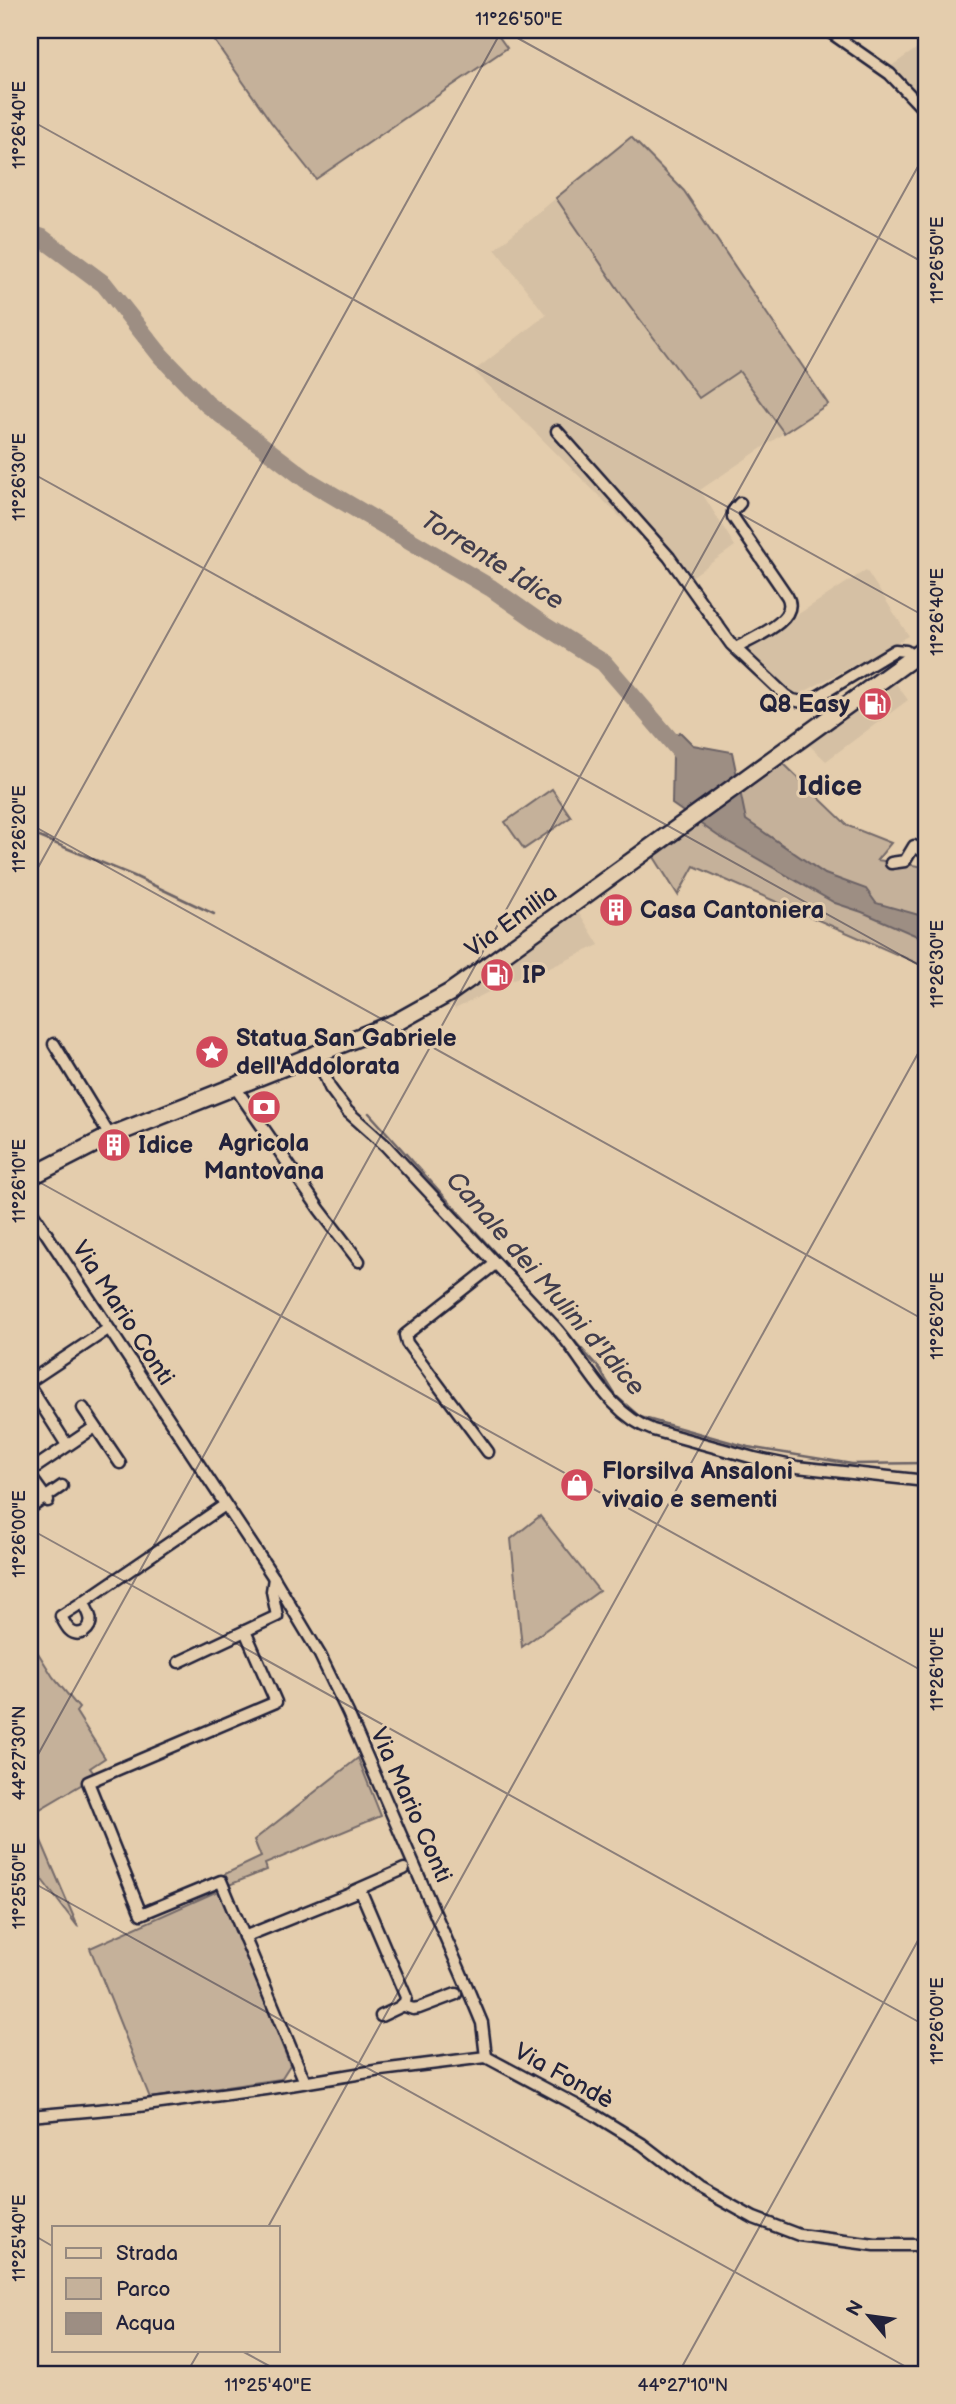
<svg xmlns="http://www.w3.org/2000/svg" width="956" height="2404" viewBox="0 0 956 2404" font-family="'Balsamiq Sans',sans-serif">
<rect width="100%" height="100%" fill="#e4cdad"/>
<filter id="ink" filterUnits="userSpaceOnUse"><feTurbulence type="fractalNoise" baseFrequency=".0143" numOctaves="2"/><feDisplacementMap in="SourceGraphic" scale="14" xChannelSelector="R" yChannelSelector="G"/><feConvolveMatrix kernelMatrix="1 2 1 2 8 2 1 2 1" color-interpolation-filters="sRGB"/></filter>
<g filter="url(#ink)">
<g fill="#d5c0a4">
<path d="M926,42V113L890,67Z"/>
<path d="M556,198L627,302L699,398L739,371L784,433L700,490L735,546L683,583L645,542L474,371L546,315L495,249Z"/>
<path d="M866,570L909,636L796,696L745,649Z"/>
<path d="M894,681L908,700L826,761L809,745Z"/>
<path d="M578,911L599,945L539,973L536,968L455,1009L450,1003Z"/>
</g>
<g fill="#c5b19a" stroke="#746a6a" stroke-width="2">
<path d="M207,30H494L507,48L316,179L271,122Z"/>
<path d="M631,137L684,191L828,404L784,433L739,371L699,398L627,302L556,198Z"/>
<path d="M783,763L848,826L891,843L877,860L926,867V967L694,866L678,895L654,857Z"/>
<path d="M552,789L571,817L524,849L505,822Z"/>
<path d="M540,1516L599,1591L522,1647L511,1539Z"/>
<path d="M30,1640L53,1677L79,1708L76,1712L105,1758L90,1768L96,1776L30,1815L78,1927L30,1864Z"/>
<path d="M358,1758L381,1816L265,1864L267,1870L229,1885L225,1874L261,1857L254,1840Z"/>
<path d="M220,1890L290,2065L281,2079L150,2098L90,1948Z"/>
</g>
<path fill="#9d8e83" stroke="#6c6366" stroke-width="2" d="M680,732L693,745L732,752L746,820L825,874L866,889L876,903L926,917V940L862,912L835,903L718,836L672,804L673,755L664,743Z"/>
<g fill="none" stroke-linecap="round" stroke-linejoin="round">
<g stroke="#6c6366" stroke-width="2.5">
<path d="M30,833L134,876L214,914"/>
<path d="M369,1113L598,1367L616,1396L640,1417L748,1447L852,1464L926,1463"/>
</g>
<path stroke="#9d8e83" stroke-width="18" d="M30,234L42,238L104,284L161,356L207,404L307,480L491,588L545,626L604,663L685,757"/>
<g stroke="#22223b" stroke-width="15">
<g id="street">
<path d="M827,30L890,74L926,112"/>
<path d="M557,431L669,557L731,644L785,695L793,700L807,703L895,650L906,651L914,657"/>
<path d="M736,648C753,638 801,620 787,596L733,517V511L740,503"/>
<path d="M891,863L905,861L914,846L926,853"/>
<path d="M54,1044L110,1136"/>
<path d="M316,1054L330,1088L347,1111L385,1145L556,1328C586,1362 609,1415 653,1430L754,1458L797,1467L926,1481"/>
<path d="M235,1087L320,1210L359,1261"/>
<path d="M30,1209L274,1578L320,1655L348,1713L467,1987L482,2023L486,2057"/>
<path d="M30,1381L108,1329"/>
<path d="M30,1387L67,1445"/>
<path d="M83,1408L120,1463"/>
<path d="M488,1452L407,1343L405,1335L495,1264"/>
<path d="M30,1471L95,1427"/>
<path d="M30,1476L48,1501"/>
<path d="M30,1508L62,1486"/>
<path d="M274,1578L272,1591L277,1616L245,1631L276,1702L88,1782L141,1914L221,1881L305,2082"/>
<path d="M83,1602L225,1505"/>
<path d="M83,1602C89,1613 96,1623 84,1632C71,1638 66,1626 61,1616Z"/>
<path d="M179,1662L245,1631"/>
<path d="M354,1891L404,1869"/>
<path d="M244,1937L358,1891L362,1894L406,1997L405,2002L400,2007L381,2016"/>
<path d="M402,2005L413,2009L419,2008L456,1994"/>
<path d="M30,2116L131,2107L266,2089L381,2070L486,2057L593,2114L642,2144L698,2187L754,2218L799,2235L875,2245H926"/>
</g>
</g>
<g stroke="#22223b" stroke-width="21">
<path id="primary" d="M30,1177L110,1136L397,1022L449,993L476,974L926,648"/>
</g>
<use href="#street" stroke="#e4cdad" stroke-width="10"/>
<use href="#primary" stroke="#e4cdad" stroke-width="16"/>
</g>
</g>
<path fill="none" stroke="#22223b" stroke-width="2" stroke-opacity="0.45" d="M503,30L926,264M30,120L926,617M30,472L926,969M30,824L926,1321M30,882L502,30M30,1177L926,1673M30,1529L926,2026M30,1769L926,152M30,1881L919,2374M268,2227L926,1039M30,2233L54,2247M240,2350L284,2374M186,2374L200,2350M678,2374L926,1926"/>
<defs>
<g id="fuel-disc" transform="scale(1.75)"><circle r="9.5" fill="#d1495b" stroke="#e4cdad"/><path d="M-5.5-6h7V0h2V4h1.3V-2.5L3-4.5l.8-.8L6-3V5H2.5V1h-1V6h-7ZM-4.2-4.7v3.2H.2V-4.7Z" fill="#fff"/></g>
<g id="building-disc" transform="scale(1.75)"><circle r="9.5" fill="#d1495b" stroke="#e4cdad"/><path d="M-4-6H4V6H1V3H-1V6H-4ZM-2.5-4.3h1.7v1.8h-1.7ZM.8-4.3h1.7v1.8H.8ZM-2.5-1h1.7V.8h-1.7ZM.8-1h1.7V.8H.8Z" fill="#fff"/></g>
<g id="sight-disc" transform="scale(1.75)"><circle r="9.5" fill="#d1495b" stroke="#e4cdad"/><path d="M0-6L1.8-2.2L6-1.7L2.9 1.2L3.7 5.4L0 3.3L-3.7 5.4L-2.9 1.2L-6-1.7L-1.8-2.2Z" fill="#fff"/></g>
<g id="bank-disc" transform="scale(1.75)"><circle r="9.5" fill="#d1495b" stroke="#e4cdad"/><path d="M-6-4H6V4H-6ZM0-2.3a2.3 2.3 0 1 0 0 4.6a2.3 2.3 0 1 0 0-4.6Z" fill="#fff"/></g>
<g id="shop-disc" transform="scale(1.75)"><circle r="9.5" fill="#d1495b" stroke="#e4cdad"/><path d="M-5-2.5h2.3a2.7 3.5 0 0 1 5.4 0H5L5.5 6h-11ZM-1.5-2.5h3a1.5 2.3 0 0 0-3 0Z" fill="#fff"/></g>
</defs>
<g fill-rule="evenodd">
<use href="#fuel-disc" x="875" y="704"/>
<use href="#building-disc" x="616" y="910"/>
<use href="#fuel-disc" x="497" y="975"/>
<use href="#sight-disc" x="212" y="1052"/>
<use href="#bank-disc" x="264" y="1107"/>
<use href="#building-disc" x="114" y="1145"/>
<use href="#shop-disc" x="577" y="1485"/>
</g>
<g text-anchor="middle" dominant-baseline="central" stroke-width="6" stroke-linejoin="round" paint-order="stroke">
<g font-size="24" font-weight="bold" fill="#22223b" stroke="#e4cdad" text-anchor="start">
<text x="850" y="704" text-anchor="end">Q8 Easy</text>
<text x="640" y="910">Casa Cantoniera</text>
<text x="522" y="975">IP</text>
<text x="236" y="1038">Statua San Gabriele<tspan x="236" dy="28">dell'Addolorata</tspan></text>
<text x="264" y="1143" text-anchor="middle">Agricola<tspan x="264" dy="28">Mantovana</tspan></text>
<text x="138" y="1145">Idice</text>
<text x="602" y="1471">Florsilva Ansaloni<tspan x="602" dy="28">vivaio e sementi</tspan></text>
</g>
<g font-size="24" fill="#22223b" stroke="#e4cdad">
<text transform="translate(511 921) rotate(-36)">Via Emilia</text>
<text transform="translate(123 1313) rotate(57)">Via Mario Conti</text>
<text transform="translate(411 1805) rotate(66)">Via Mario Conti</text>
<text transform="translate(564 2076) rotate(29)">Via Fondè</text>
</g>
<g font-size="26" font-style="italic" fill="#413d4d" stroke="#e4cdad">
<text transform="translate(492 561) rotate(32)">Torrente Idice</text>
<text transform="translate(545 1284) rotate(49)">Canale dei Mulini d'Idice</text>
</g>
<g font-size="28" font-weight="bold" fill="#22223b" stroke="#e4cdad">
<text x="830" y="786">Idice</text>
</g>
</g>
<rect width="956" height="2404" fill="none" stroke="#e4cdad" stroke-width="77"/>
<rect x="52" y="2226" width="228" height="126" fill="#e4cdad" stroke="#96897f" stroke-width="2"/>
<rect x="66" y="2248" width="35" height="10" fill="#e4cdad" stroke="#96897f" stroke-width="2"/>
<text x="116" y="2260" font-size="21" fill="#22223b">Strada</text>
<rect x="66" y="2278" width="35" height="21" fill="#c5b19a" stroke="#96897f" stroke-width="2"/>
<text x="116" y="2296" font-size="21" fill="#22223b">Parco</text>
<rect x="66" y="2313" width="35" height="21" fill="#9d8e83" stroke="#96897f" stroke-width="2"/>
<text x="116" y="2330" font-size="21" fill="#22223b">Acqua</text>
<g transform="translate(869 2316) rotate(299)" stroke="#e4cdad" stroke-width="5" paint-order="stroke">
<path d="M0-5L12 26L0 18L-12 26Z" fill="#22223b"/>
<text y="-10" font-size="19" font-weight="bold" text-anchor="middle" fill="#22223b">N</text>
</g>
<rect x="38" y="38" width="880" height="2328" fill="none" stroke="#22223b" stroke-width="2.5"/>
<g font-size="18" text-anchor="middle" fill="#22223b">
<text x="519" y="25">11°26'50"E</text>
<text transform="translate(19 125) rotate(-90)" y="6">11°26'40"E</text>
<text transform="translate(937 260) rotate(-90)" y="6">11°26'50"E</text>
<text transform="translate(19 477) rotate(-90)" y="6">11°26'30"E</text>
<text transform="translate(937 612) rotate(-90)" y="6">11°26'40"E</text>
<text transform="translate(19 829) rotate(-90)" y="6">11°26'20"E</text>
<text transform="translate(937 964) rotate(-90)" y="6">11°26'30"E</text>
<text transform="translate(19 1181) rotate(-90)" y="6">11°26'10"E</text>
<text transform="translate(937 1316) rotate(-90)" y="6">11°26'20"E</text>
<text transform="translate(19 1534) rotate(-90)" y="6">11°26'00"E</text>
<text transform="translate(937 1669) rotate(-90)" y="6">11°26'10"E</text>
<text transform="translate(19 1753) rotate(-90)" y="6">44°27'30"N</text>
<text transform="translate(19 1886) rotate(-90)" y="6">11°25'50"E</text>
<text transform="translate(937 2021) rotate(-90)" y="6">11°26'00"E</text>
<text transform="translate(19 2238) rotate(-90)" y="6">11°25'40"E</text>
<text x="268" y="2391">11°25'40"E</text>
<text x="683" y="2391">44°27'10"N</text>
</g>
</svg>
